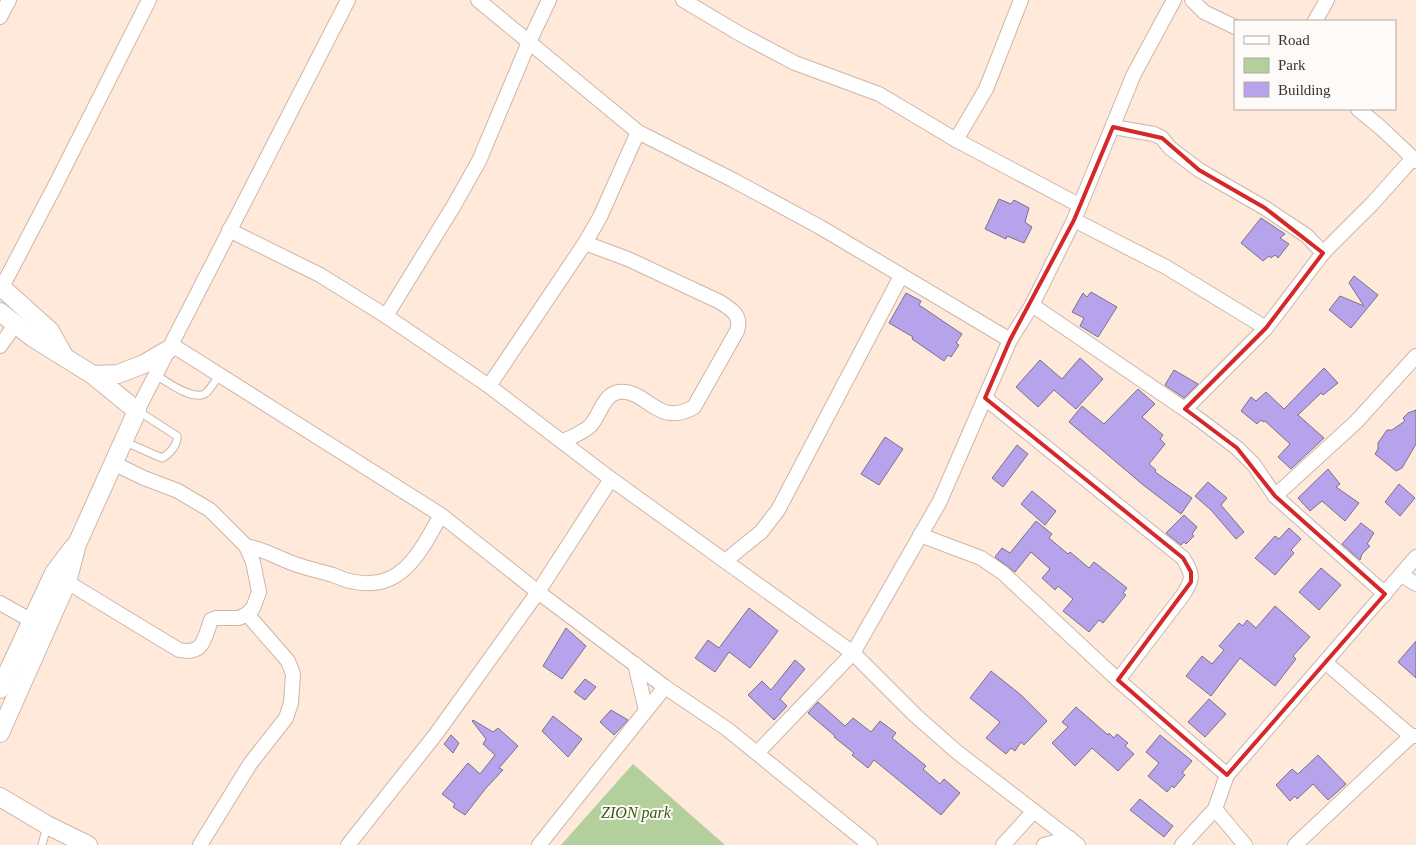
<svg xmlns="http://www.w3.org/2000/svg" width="1416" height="845" viewBox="0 0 1416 845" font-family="'Times New Roman',serif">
<rect width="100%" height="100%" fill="#ffe9db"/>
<path fill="#b3d09c" d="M633,764L725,845H561Z"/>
<g fill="#b7a3eb" stroke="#787387">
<path d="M999,199L1011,204L1014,200L1029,208L1025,222L1032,227L1024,243L1007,236L1006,239L985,229Z"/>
<path d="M1261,218L1285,234L1280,238L1289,244L1278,258L1275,255L1271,258L1269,256L1263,261L1241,243Z"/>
<path d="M1354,276L1378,295L1351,328L1329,310L1340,296L1364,306L1349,283Z"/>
<path d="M1091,292L1117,307L1098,337L1080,326L1084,318L1072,312L1083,293L1087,297Z"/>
<path d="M906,293L921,301L919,305L962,334L956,343L959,345L951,357L948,355L944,361L912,339L913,337L889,323Z"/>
<path d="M1080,358L1103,379L1076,409L1054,390L1038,407L1016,387L1040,360L1062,379Z"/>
<path d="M1324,368L1338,383L1323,395L1321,393L1298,415L1324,438L1291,469L1278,457L1290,444L1265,421L1263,422L1261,420L1257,424L1241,411L1251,397L1256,401L1266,392L1284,409Z"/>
<path d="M1174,370L1198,384L1184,398L1165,385Z"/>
<path d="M1138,389L1155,404L1142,417L1163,435L1160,439L1165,444L1149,464L1156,470L1155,472L1192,498L1181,514L1142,484L1069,422L1082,406L1104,424Z"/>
<path d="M1416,410V444L1402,468L1396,471L1375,454L1378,449V443L1387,430H1392L1405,421L1403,418L1408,413Z"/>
<path d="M885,437L903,449L879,485L861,474Z"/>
<path d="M1017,445L1028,454L1003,487L992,478Z"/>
<path d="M1328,469L1340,484L1336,487L1359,503L1345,521L1322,501L1310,511L1298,498Z"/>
<path d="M1208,482L1227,498L1221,505L1244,532L1236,539L1211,510L1195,496Z"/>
<path d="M1399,484L1415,498L1400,516L1385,502Z"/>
<path d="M1032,491L1056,511L1045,525L1021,504Z"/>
<path d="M1184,515L1197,527L1192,534L1194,536L1186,544L1184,542L1181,545L1166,533Z"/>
<path d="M1036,521L1052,534L1049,538L1068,554L1070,552L1089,568L1094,562L1127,588L1123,593L1126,595L1103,623L1099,620L1089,632L1063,611L1073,599L1058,586L1055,590L1042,578L1050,569L1031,552L1015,572L995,557L1002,548L1010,553Z"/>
<path d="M1361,523L1374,533L1367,544L1370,546L1362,554L1360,560L1342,544Z"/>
<path d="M1289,528L1301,539L1291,550L1294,553L1275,575L1255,558L1275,536L1279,539Z"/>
<path d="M1321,568L1341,585L1319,610L1299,592Z"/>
<path d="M1275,606L1310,637L1293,656L1296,659L1275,686L1240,658L1211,696L1186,676L1202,656L1212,664L1224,650L1219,646L1239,623L1243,626L1247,620L1256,628Z"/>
<path d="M749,608L778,631L750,668L729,652L715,672L695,658L708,640L719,648Z"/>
<path d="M566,628L586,646L562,679L543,666Z"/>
<path d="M1416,641V678L1398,662Z"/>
<path d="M795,660L805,669L780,699L787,706L774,720L748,695L762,681L771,690Z"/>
<path d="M991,671L1021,695L1047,721L1024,745L1021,742L1015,751L1011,748L1006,754L986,738L1000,722L970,698Z"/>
<path d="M585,679L596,687L585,700L574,692Z"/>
<path d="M1209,699L1226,714L1205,737L1188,722Z"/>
<path d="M818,702L845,726L853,718L871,732L880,721L896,733L892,738L926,766L923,769L940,784L944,779L960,793L941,815L874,760L868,768L852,755L854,753L834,737L835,736L808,713Z"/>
<path d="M1076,707L1108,735L1109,733L1114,738L1117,734L1128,743L1125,746L1134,754L1118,771L1092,748L1075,766L1052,743L1068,727L1062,722Z"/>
<path d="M611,710L628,720L614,735L600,722Z"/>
<path d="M553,716L582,739L568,757L542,731Z"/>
<path d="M473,720L493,732L498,728L518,746L499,768L503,770L486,788L465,815L453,807L455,804L442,794L468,763L480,774L495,755L483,744L486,739L472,721Z"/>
<path d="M451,735L459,743L453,753L444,744Z"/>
<path d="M1160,735L1192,761L1182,773L1185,775L1174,788L1172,786L1167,792L1148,776L1159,763L1146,752Z"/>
<path d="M1318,755L1346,784L1328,800L1313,784L1297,799L1295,796L1290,801L1276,785L1292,769L1298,774Z"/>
<path d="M1140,799L1173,826L1164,837L1130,810Z"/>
</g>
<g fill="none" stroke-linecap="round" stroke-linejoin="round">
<g stroke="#ccb6a9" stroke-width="9">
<g id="service">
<path d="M156,375C167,382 194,402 206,393C211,388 216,380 220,374"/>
<path d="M123,441L162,458C170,454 178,444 177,436L138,411"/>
<path d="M42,845L47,826"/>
</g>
</g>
<g stroke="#ccb6a9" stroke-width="16">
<g id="minor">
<path d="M478,0L638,132L733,180L820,227L1010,340"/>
<path d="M683,0L740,34L795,63L879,94L956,140L1079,205"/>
<path d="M1192,0L1204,12L1235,27"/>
<path d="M0,17L9,0"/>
<path d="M1315,21L1327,0"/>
<path d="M1358,109L1381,128L1416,161"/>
<path d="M1113,127L1154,134L1162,138L1170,148L1199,170L1265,208L1307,236L1323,253"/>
<path d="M956,140L986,89L1021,0"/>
<path d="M1074,220L1166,267L1266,328L1323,253L1372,204L1413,158"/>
<path d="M229,230L320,275L386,316L489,386L611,479L853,653L916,716L957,752L1078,845"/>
<path d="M2,287L56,184L149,0"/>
<path d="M1032,305L1196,417L1237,448L1254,465L1275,496L1385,594"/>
<path d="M386,316L453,207L479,161L529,42L549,0"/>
<path d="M172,345L441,515L538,592L665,687L727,729L870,845"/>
<path d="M0,346L15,325"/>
<path d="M489,386L585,243L600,217L638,132"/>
<path d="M985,398L1183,558C1193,575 1194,578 1183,595L1118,680"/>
<path d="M1185,409L1266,328"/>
<path d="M137,411L348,0"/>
<path d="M563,441C572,437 582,433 590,426C600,416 603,394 619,392C648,389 656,428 694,407L737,331C742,315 732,310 720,302L628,259L585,243"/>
<path d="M1275,496L1356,422L1416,356"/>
<path d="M920,535L981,558L1003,573L1118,680L1227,775"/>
<path d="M246,546C266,550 274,556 292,563C305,568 319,571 333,575C340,578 347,581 355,582C403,591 421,550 441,515"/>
<path d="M725,561L761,532L778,510L901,276"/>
<path d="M1401,575L1416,584"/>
<path d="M67,582L179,650C204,655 204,639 211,620L216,618H239L247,614L253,608L259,592L253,562L246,546L210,510L178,491L144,478L113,463"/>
<path d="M0,603L32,621"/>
<path d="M1325,662L1411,736H1416"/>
<path d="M635,664L646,710"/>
<path d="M757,753L853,653L940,501L1010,340L1032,305L1074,220L1134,74L1174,0"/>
<path d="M1215,809L1245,845"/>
<path d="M200,845L250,764L286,718L291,703L293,674L288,661L247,614"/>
<path d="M348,845L436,734L538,592L611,479"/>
<path d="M539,845L665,687"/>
<path d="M1003,845L1034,811"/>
<path d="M1044,845L1070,838"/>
<path d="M1182,845L1215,809L1227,775L1416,557"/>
<path d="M1295,845L1411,736"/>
</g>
</g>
<g stroke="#ccb6a9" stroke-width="20">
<g id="tertiary">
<path d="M0,286L50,331L64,356"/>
<path d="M0,312L32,337L93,375L137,411L77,544L67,582L0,733"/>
<path d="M93,375L118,374L144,364L168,350"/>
<path d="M0,689L54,573L73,548"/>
<path d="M0,797L47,825L88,845"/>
</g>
</g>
<use href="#service" stroke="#fff" stroke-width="7"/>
<use href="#minor" stroke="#fff" stroke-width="14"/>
<use href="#tertiary" stroke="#fff" stroke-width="18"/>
</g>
<path fill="none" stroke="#d62828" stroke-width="4" stroke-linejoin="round" d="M1113,127L1162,138L1199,170L1265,208L1323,253L1266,328L1185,409L1237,448L1275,496L1385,594L1227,775L1118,680L1191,582V572L1183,558L985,398L1010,340L1074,220Z"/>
<g text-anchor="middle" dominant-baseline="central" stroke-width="4" stroke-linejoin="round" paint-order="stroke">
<g font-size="16" font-style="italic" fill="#395b12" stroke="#fefaf7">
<text x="636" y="812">ZION park</text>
</g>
</g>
<rect x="1234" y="20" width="162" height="90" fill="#fefaf7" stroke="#b0aaa6"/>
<rect x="1244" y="36" width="25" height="8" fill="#ffffff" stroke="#b0aaa6"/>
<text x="1278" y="45" font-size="15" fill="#3a322d">Road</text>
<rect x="1244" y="58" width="25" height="15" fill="#b3d09c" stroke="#b0aaa6"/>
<text x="1278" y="70" font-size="15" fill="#3a322d">Park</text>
<rect x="1244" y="82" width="25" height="15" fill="#b7a3eb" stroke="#b0aaa6"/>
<text x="1278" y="95" font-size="15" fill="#3a322d">Building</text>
</svg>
